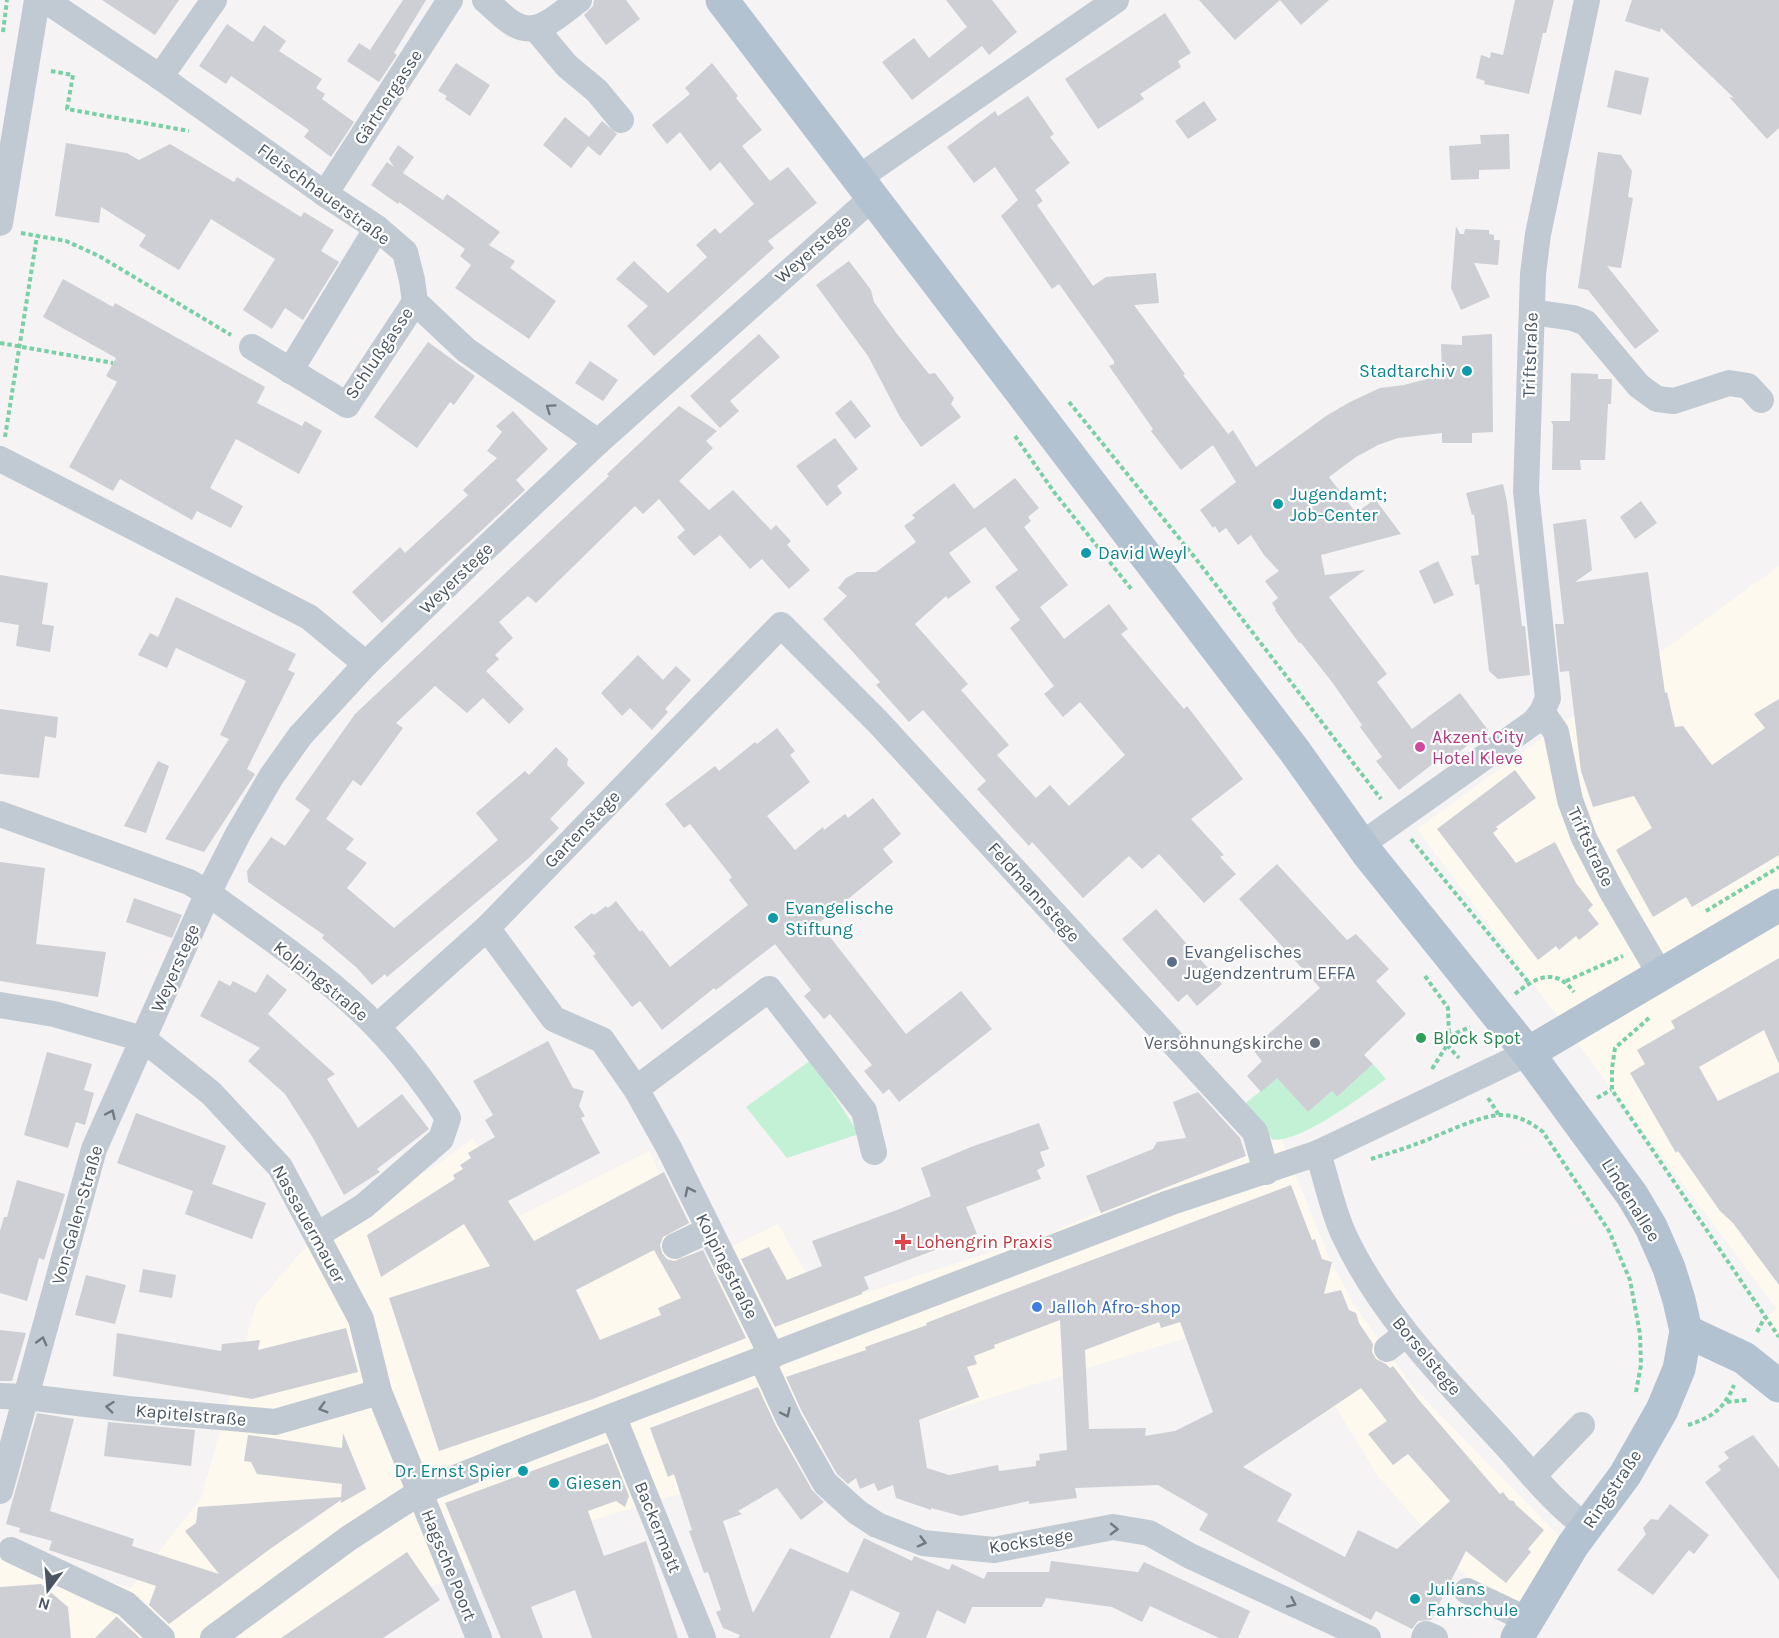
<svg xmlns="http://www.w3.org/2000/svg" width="1779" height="1638" viewBox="0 0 1779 1638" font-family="Karla,sans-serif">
<rect width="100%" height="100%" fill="#f5f3f3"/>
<g fill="#fdf9ef">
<path d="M1779,566V1338L1764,1318L1777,1309L1417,829Z"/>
<path d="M473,1138L519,1216L649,1151L700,1262L778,1224L825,1306L1055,1231L1170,1180L1281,1138L1328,1255L1354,1305L1413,1387L1560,1537L1510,1616L1460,1570L1378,1476L1276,1310L542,1536L402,1600L352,1638H0V1552L131,1588L201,1498L256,1304L311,1241L438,1164Z"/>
</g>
<g fill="#c3f1d5">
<path d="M811,1060L859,1134L787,1158L746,1107Z"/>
<path d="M1373,1064L1386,1079C1365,1094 1296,1146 1272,1139L1242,1106L1277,1078L1308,1112L1332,1091L1337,1097Z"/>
</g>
<g fill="#cdcfd5" fill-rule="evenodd">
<path d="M102,0H179L155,35Z"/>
<path d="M403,0H426L394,53L397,55L379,82L347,61L359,43L370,50Z"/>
<path d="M594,0H626L640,19L606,45L584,15L593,6Z"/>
<path d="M946,0H992L1017,32L989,55L982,46L912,100L882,62L914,38L929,58L967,27Z"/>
<path d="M1199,0H1329L1301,25L1280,0L1235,40Z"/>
<path d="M1515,0H1554L1546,33H1543L1529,94L1484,84L1485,81L1476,78L1481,55L1490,58L1491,52L1503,55Z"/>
<path d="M1632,0H1779V128L1767,139L1729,97L1734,98L1661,28L1660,32L1625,21Z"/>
<path d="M1165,13L1191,53L1178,61L1181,67L1140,94L1144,99L1098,129L1065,79Z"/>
<path d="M227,24L253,42L264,25L286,41L279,51L322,79L316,88L325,94L322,99L354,122L331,157L304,137L309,130L231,76L226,84L199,66Z"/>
<path d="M456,63L490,85L470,116L445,99L447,96L438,91Z"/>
<path d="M712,63L738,96L736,98L762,130L742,146L770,181L788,167L817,203L768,241L774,248L654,356L627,326L648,306L616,279L634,261L668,293L707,257L696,245L715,228L720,234L754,204L720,162L710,171L680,132L667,144L652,125L690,94L685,88Z"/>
<path d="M1615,70L1649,78L1641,115L1607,107Z"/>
<path d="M1028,96L1054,134L1050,137L1070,163L1035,190L1043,201L1037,205L1093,286L1106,277L1156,273L1159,303L1134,305L1185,374L1183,375L1228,434L1233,430L1256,467L1326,416L1350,402L1380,388L1404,385L1442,375L1441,344L1462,345V336L1492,334L1493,432L1472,433V443H1442V433L1398,438L1378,445L1356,457L1329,477L1356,513L1375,499L1401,534L1321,555L1325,575L1365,570L1329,597L1387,674L1377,682L1412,729L1460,693L1488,730L1447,761L1443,756L1399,790L1376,761L1382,757L1360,727L1362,725L1332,682L1301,643H1299L1275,610L1276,609L1272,603L1278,598L1265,581L1279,571L1264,555L1251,535L1238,545L1226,528L1219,533L1215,526L1213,528L1200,510L1236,482L1213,445L1181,470L1151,431L1153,429L1109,366L1114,364V361L1059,284L1052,289L1001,216L1018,200L995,167L974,183L947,147L995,111L998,116Z"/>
<path d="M1204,101L1217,120L1188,139L1175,121Z"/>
<path d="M565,117L589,137L602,121L617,134L600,156L588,146L571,168L543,145Z"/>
<path d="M1509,134L1510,169L1479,170V179L1451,180L1449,146L1481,144L1480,135Z"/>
<path d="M66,143L127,153L139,160L170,144L234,182L237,177L301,217L304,212L332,229L334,230L321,251L339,262L303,320L285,308L272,329L243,310L275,259L211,219L179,270L139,246L146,235L101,207L99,223L55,216Z"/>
<path d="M398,145L414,157L403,173L443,200L447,194L500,232L489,245L515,261L510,268L556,301L529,339L455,288L471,265L460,256L465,249L399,202L398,204L371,185L387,162L394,167L389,159Z"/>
<path d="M1598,152L1621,155L1632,171L1628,197L1633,198L1621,268L1607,266L1659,331L1635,349L1588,290L1578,288Z"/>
<path d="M1456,226L1460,234H1464L1465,229L1489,230V234L1494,235V240H1500L1498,265L1474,263L1490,297L1461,310L1451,288Z"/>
<path d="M849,261L871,290L874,302L897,334L929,374L935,373L954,398L951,404L961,417L921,447L900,417L868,356L816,285Z"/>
<path d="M63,279L113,307L115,303L265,387L257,403L302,426L305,421L322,431L299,474L236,439L210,488L243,506L231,528L197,511L192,520L120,479L113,491L69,467L117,382L106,376L116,358L43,317Z"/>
<path d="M759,334L780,357L730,401L739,411L720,428L690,396Z"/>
<path d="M428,342L475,376L454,405L450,402L417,448L374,417Z"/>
<path d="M590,361L618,380L603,401L575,383Z"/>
<path d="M1571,373L1598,374V379H1612L1611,404H1608L1605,460H1580L1581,470H1552L1553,425L1551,421H1570Z"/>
<path d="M851,400L871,426L855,439L835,413Z"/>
<path d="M679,406L717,431L706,441L713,448L679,481L709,510L733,490L771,530L776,525L791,541L787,545L810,570L789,589L762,559L750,569L720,535L694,556L677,537L685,530L659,499L643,514L635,506L536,603L528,596L499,622L513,638L495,655L499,659L486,671L524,709L509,724L483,698L467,713L435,686L396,723L403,728L361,786L353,780L326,819L354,839L346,849L367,863L347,888L394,928L498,840L476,813L525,771L529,775L556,747L568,759L567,765L585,783L550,819L559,828L529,858L387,977L385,974L372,985L357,968L322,938L324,935L248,882L247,871L271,837L285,846L310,810L295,799L355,714L561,521L609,476L607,474Z"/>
<path d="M513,411L548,449L516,480L525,490L382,623L352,592L400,547L405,553L468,495L463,490L497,458L487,451L502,432L496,426Z"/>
<path d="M835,438L858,469L837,486L842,493L827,506L796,466Z"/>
<path d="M1015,478L1039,508L1028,517L1031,521L1024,527L1068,585L1040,607L1064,639L1109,604L1128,629L1121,634L1184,709L1187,706L1243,779L1191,819L1224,855L1220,857L1236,874L1204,903L1159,854L1142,869L1129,856L1083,898L1032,842L1029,846L977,789L986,781L923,710L909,722L876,685L880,682L823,619L847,596L838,588L846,578L857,572H876L916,542L904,526L915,518L912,515L954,483L974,509ZM985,527L1018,570L995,587L1020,620L1010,628L1054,686L1044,694L1063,717L1080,702L1125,755L1069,806L1050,785L1036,798L997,755L1009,745L961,690L968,684L915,624L946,596L948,599L971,582L949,553Z"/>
<path d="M1503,484L1507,502L1522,626H1525L1530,675L1498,679L1489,671L1479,584L1475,585L1471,556L1479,555L1474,514L1472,515L1466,493Z"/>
<path d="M1641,501L1657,523L1635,539L1620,517Z"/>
<path d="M1586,519L1592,570L1575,582L1648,572L1665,693L1667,692L1675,727L1683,726L1712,765L1765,728L1754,714L1779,699V855L1692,907L1686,897L1653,917L1616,850L1652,828L1634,796L1593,807L1581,771L1569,671L1560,672L1555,624H1564L1553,524Z"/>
<path d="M1438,561L1454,595L1434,604L1419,571Z"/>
<path d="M0,575L48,583L42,624L54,626L50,652L16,646L19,625L0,622Z"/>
<path d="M176,597L296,654L288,670L295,673L247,769L255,774L204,852L165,839L229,739L220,735L246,681L176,648L167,668L138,655L150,633L158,637Z"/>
<path d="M638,655L663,680L676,666L691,680L665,709L668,712L652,730L630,708L622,716L601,693Z"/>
<path d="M0,709L58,717L56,738L45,736L39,778L0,774Z"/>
<path d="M777,728L795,751L790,755L810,782L767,816L795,850L823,827L824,830L845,814L848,818L873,798L901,834L883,849L893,862L819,923L906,1034L961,991L992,1029L899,1102L889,1089L883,1094L864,1071L872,1065L830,1014L824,1019L804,996L811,990L775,944L716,990L714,988L662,1030L640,1001L632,1007L593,956L596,954L574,927L592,913L594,915L606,906L608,908L616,901L640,932L642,930L670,967L748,905L729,880L732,877L690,824L684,828L665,804L715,766L719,771L755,742L757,744Z"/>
<path d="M158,761L169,766L146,833L124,826Z"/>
<path d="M1515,770L1536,798L1496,827L1498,829L1493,833L1516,863L1555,842L1576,883L1593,905L1588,910L1599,924L1579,940L1576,936L1559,950L1556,946L1538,960L1437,829Z"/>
<path d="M0,862L45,868L36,944L106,952L98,997L0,981Z"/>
<path d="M1277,864L1347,940L1356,934L1389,969L1376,981L1406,1014L1364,1055L1373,1064L1337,1097L1332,1091L1308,1112L1277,1078L1261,1092L1247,1076L1262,1061L1252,1049L1320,988L1239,899Z"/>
<path d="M134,898L182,915L172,938L126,922Z"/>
<path d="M1156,909L1222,984L1197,1006L1187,994L1178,1002L1122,939Z"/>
<path d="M1779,958V1064L1764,1030L1699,1067L1718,1101L1779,1072V1285L1733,1223L1720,1211L1678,1151L1676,1153L1630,1073L1645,1064L1637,1050L1675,1028L1671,1021Z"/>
<path d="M267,974L287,990L268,1014L335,1074L327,1079L358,1128L402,1094L429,1129L377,1169L380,1172L344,1195L313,1138L285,1094L248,1061L260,1048L200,1016L219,980L230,986L233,981L256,993Z"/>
<path d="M548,1041L573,1088L584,1091L579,1106L585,1116L581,1118L600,1153L508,1201L534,1241L664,1172L689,1223L663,1237L660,1245L662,1253L667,1259L674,1261L703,1250L746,1338L593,1399L439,1451L389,1298L490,1266L464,1224L381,1277L367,1235L455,1179L453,1175L463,1169L460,1165L471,1158L468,1153L495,1137L485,1120L493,1115L473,1081ZM654,1250L681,1298L658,1308L661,1315L600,1340L576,1290Z"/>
<path d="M47,1052L92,1064L84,1090L94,1093L85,1125L76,1122L68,1148L24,1135Z"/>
<path d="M1198,1092L1240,1138L1246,1156L1101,1213L1086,1176L1153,1149L1157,1142L1186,1138L1173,1102Z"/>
<path d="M136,1113L226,1146L212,1184L266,1203L252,1239L185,1214L193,1191L117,1163Z"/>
<path d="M1039,1123L1049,1149L1040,1152L1045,1166L1037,1170L1041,1179L966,1207L977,1234L864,1277L869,1289L862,1292V1294L775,1327L741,1259L769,1247L787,1280L822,1266L812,1241L897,1210L931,1196L921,1168L971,1147Z"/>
<path d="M17,1180L65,1194L44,1260L39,1258L27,1301L0,1293V1231L4,1217H7Z"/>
<path d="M1291,1185L1312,1240L1315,1239L1322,1259L1332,1262L1324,1294L1341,1290L1349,1310L1356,1313L1359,1323L1373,1344L1372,1352L1376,1359L1386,1364L1390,1368L1393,1366L1419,1400L1500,1494L1503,1492L1509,1500L1514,1501L1516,1505L1544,1530L1528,1549L1531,1552L1506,1583L1466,1551L1431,1620L1418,1621L1412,1629L1376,1611L1371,1620L1199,1530L1208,1514L1158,1485L1075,1488L1077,1498L1029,1504V1501L961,1516L931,1508V1510L896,1498L893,1485L878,1491L874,1483L860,1489L856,1478L848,1484L837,1474L802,1412L786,1377L866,1350L865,1347L927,1325L926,1323L978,1303ZM1060,1320L1067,1450L1039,1454L1040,1460L1036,1461V1466L999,1471L998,1465L949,1475L927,1468L919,1420L979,1397L967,1367L977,1364L974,1356L995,1348L994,1345ZM1159,1322L1161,1328L1180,1322L1213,1412L1175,1431L1145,1436L1146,1428L1089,1429L1085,1350ZM1361,1388L1387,1421L1368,1434L1393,1465L1408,1454L1450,1501L1397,1549L1358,1530L1345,1557L1277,1521L1292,1494L1243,1467Z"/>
<path d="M143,1269L176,1275L172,1298L139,1292Z"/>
<path d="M86,1275L126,1285L115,1324L75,1315Z"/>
<path d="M346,1328L358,1372L252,1399L113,1376L117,1333L221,1351L222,1344L260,1340L258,1350Z"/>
<path d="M0,1330L26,1333L12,1381H0Z"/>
<path d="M758,1387L776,1426L812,1490L824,1502L801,1520L777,1488L738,1511L742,1514L723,1521L753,1613L790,1548L848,1573L864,1538L912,1561L914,1556L949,1570L952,1564L984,1579L987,1572H1049L1051,1561L1138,1572L1144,1562L1250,1611L1238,1638H1219L1150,1606L1142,1622L1112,1607L1046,1598L1042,1607H972L965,1624L937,1610L926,1638H889L900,1613L851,1590L830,1638H738L740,1635L723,1628L716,1612L721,1610L708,1572L704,1573L689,1531L692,1530L674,1474L668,1477L650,1428Z"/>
<path d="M37,1413L74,1419L50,1511L134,1539L132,1546L219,1574L185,1531L196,1523L198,1507L341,1497L342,1484L257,1474L251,1462L244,1461L248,1435L342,1448L343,1433L366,1489L341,1503V1500L270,1549L169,1624L149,1605L156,1586L49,1550L52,1541L19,1532L20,1528L6,1524Z"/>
<path d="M108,1422L195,1430L191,1466L104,1456Z"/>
<path d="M1753,1435L1779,1468V1580L1705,1482L1721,1470L1718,1466L1729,1458L1724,1452Z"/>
<path d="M608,1443L629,1496L625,1507L616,1501L588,1511L604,1556L646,1541L678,1638H592L575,1590L531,1607L543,1638H501L445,1503Z"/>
<path d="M1670,1504L1709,1535L1694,1554L1689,1550L1653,1595L1617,1570L1646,1534L1643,1528L1651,1519L1658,1520Z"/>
<path d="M407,1552L440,1600L383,1638H281Z"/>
<path d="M41,1584L68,1607L71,1638H0V1587Z"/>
<path d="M117,1616V1617L140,1638H95Z"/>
</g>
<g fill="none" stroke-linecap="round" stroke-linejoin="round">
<g stroke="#7ad0a6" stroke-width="4" stroke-dasharray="4.5 3" stroke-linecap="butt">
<path d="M3,32L7,0"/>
<path d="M51,71L73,75L67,109L189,131"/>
<path d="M21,233L66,241L99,256L231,335"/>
<path d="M0,343L113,363"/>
<path d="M1069,402L1196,559L1381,799"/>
<path d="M1015,436L1054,492L1132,590"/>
<path d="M5,437L37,236"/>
<path d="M1411,839L1529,983"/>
<path d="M1706,911L1779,867"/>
<path d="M1425,976L1448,1008L1449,1036"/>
<path d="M1566,981L1623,956"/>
<path d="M1515,994C1536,977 1555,967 1574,992"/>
<path d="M1649,1018L1615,1048L1612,1068V1090L1779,1337"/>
<path d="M1447,1045L1459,1058"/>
<path d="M1432,1069L1447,1045L1449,1036L1470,1027"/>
<path d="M1488,1098L1499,1115"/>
<path d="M1597,1098L1611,1090"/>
<path d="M1371,1159C1386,1154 1401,1150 1416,1144C1439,1136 1477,1116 1500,1115C1518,1115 1530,1122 1543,1132L1609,1231L1630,1280L1640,1334L1641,1365L1636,1392"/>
<path d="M1757,1332L1765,1317"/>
<path d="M1727,1402L1747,1400"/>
<path d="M1688,1425C1711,1418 1725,1408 1734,1385"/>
</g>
<g stroke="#c1cad2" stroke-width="26">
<path d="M45,0L160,77L325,194L377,228L405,252L412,280L415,302L466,350L598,442"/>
<path d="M485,0C495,8 503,18 514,24C537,39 561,13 579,0"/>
<path d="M535,28L567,66L597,91L621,120"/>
<path d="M160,77L214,0"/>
<path d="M857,179L1116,0"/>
<path d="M325,194L450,0"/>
<path d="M0,223L37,0"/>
<path d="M1532,312L1573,318L1586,323L1639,386L1657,399L1674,401L1729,383L1748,386L1761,400"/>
<path d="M252,347L347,405L415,302"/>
<path d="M290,371L377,228"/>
<path d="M0,459L309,617L366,664"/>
<path d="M1542,712L1556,732L1570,800L1584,838L1612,892L1660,974"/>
<path d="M0,814L189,882L208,893C265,935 328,976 377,1027C404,1055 427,1086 448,1118L441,1139L364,1206L317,1235"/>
<path d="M1362,844L1534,722L1542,712L1548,698L1526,491L1533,274L1538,234L1587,0"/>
<path d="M487,928L554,1019L602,1040L636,1089L669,1148L772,1356"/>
<path d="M0,1005L54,1014L143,1039L211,1093L280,1167L361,1319L379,1392L479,1638"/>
<path d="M377,1027L487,928L781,625L878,722L1255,1132L1266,1172"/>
<path d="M636,1089L769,989L864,1111L874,1152"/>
<path d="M1318,1153C1326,1178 1333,1212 1344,1235C1381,1314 1442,1376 1501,1440C1527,1468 1555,1505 1587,1527"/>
<path d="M675,1246L709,1230"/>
<path d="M1387,1349L1406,1334"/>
<path d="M762,1360L789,1419L825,1483L857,1512L877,1525L923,1543L994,1550L1113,1527L1149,1533L1190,1556L1368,1638"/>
<path d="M0,1396L27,1397L128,1409L275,1422L379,1392"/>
<path d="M613,1416L703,1638"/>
<path d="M1533,1476L1582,1425"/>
<path d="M0,1491L94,1149L208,893L238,834L271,777L300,736L366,664L474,559L598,442L872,198"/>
<path d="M11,1550L126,1604L162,1638"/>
<path d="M1467,1591L1528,1620"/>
<path d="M213,1638L349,1538L420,1492L527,1449L1169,1203L1318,1153L1528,1053"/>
<path d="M1424,1638L1426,1634L1435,1638"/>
</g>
<g stroke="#b3c2d1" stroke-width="33">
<path d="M722,0L1294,750L1368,854L1528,1053L1632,1195L1651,1227L1669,1268L1679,1300L1686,1331L1679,1369L1662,1410L1625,1475L1573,1545L1517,1638"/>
<path d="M1528,1053L1779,905"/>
<path d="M1686,1331L1744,1358L1779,1386"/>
</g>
</g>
<defs><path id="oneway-chevron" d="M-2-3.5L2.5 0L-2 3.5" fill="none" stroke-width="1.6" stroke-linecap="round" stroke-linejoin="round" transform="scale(1.5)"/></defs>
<g stroke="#6e7983">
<use href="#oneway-chevron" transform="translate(550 408) rotate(-145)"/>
<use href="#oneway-chevron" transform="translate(111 1114) rotate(-65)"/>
<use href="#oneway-chevron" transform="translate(689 1191) rotate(-116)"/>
<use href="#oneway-chevron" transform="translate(42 1341) rotate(-75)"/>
<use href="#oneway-chevron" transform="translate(110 1407) rotate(-174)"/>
<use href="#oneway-chevron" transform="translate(323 1408) rotate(164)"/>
<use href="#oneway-chevron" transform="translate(786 1413) rotate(65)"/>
<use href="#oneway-chevron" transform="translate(1114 1529) rotate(1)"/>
<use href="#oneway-chevron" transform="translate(922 1542) rotate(15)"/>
<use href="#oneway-chevron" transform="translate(1292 1603) rotate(25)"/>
</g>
<g fill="#0f9aa8" stroke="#fff" stroke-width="2">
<circle cx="1467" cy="371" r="6"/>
<circle cx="1278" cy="504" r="6"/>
<circle cx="1086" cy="553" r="6"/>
<circle cx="773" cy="918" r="6"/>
<circle cx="523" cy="1471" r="6"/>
<circle cx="554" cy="1483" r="6"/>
<circle cx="1415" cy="1599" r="6"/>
</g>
<circle fill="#d1479c" stroke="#fff" stroke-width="2" cx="1420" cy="747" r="6"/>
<circle fill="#5c6f8a" stroke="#fff" stroke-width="2" cx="1172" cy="962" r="6"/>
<circle fill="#2e9e5b" stroke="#fff" stroke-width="2" cx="1421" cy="1038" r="6"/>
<circle fill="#6b7280" stroke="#fff" stroke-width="2" cx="1315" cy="1043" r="6"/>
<path fill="#e0444e" stroke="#fff" stroke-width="2" d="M900 1233h6v6h6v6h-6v6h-6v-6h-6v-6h6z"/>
<circle fill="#3f7fe0" stroke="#fff" stroke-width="2" cx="1037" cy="1307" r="6"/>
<g text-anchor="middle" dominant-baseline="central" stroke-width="4.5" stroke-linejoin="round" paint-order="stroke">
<g font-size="18" fill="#4a5661" stroke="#fff">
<text transform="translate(388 97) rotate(-57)">Gärtnergasse</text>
<text transform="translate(324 194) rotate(36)">Fleischhauerstraße</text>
<text transform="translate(813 249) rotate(-41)">Weyerstege</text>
<text transform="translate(379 353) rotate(-56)">Schlußgasse</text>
<text transform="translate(1530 355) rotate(-88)">Triftstraße</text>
<text transform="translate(456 578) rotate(-44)">Weyerstege</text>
<text transform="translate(582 829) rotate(-46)">Gartenstege</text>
<text transform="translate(1591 847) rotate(65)">Triftstraße</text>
<text transform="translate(1034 892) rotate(48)">Feldmannstege</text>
<text transform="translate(175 968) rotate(-66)">Weyerstege</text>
<text transform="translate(321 981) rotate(39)">Kolpingstraße</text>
<text transform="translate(1631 1200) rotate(58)">Lindenallee</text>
<text transform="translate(77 1215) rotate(-74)">Von-Galen-Straße</text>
<text transform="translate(309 1224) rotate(61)">Nassauermauer</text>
<text transform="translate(727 1266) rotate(63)">Kolpingstraße</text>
<text transform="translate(1427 1356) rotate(50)">Borselstege</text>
<text transform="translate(191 1415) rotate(5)">Kapitelstraße</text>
<text transform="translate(1612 1489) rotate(-56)">Ringstraße</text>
<text transform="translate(658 1527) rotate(68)">Backermatt</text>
<text transform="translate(1031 1541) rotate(-9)">Kockstege</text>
<text transform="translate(449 1565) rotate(68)">Hagsche Poort</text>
</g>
<g font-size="18" fill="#0d838f" stroke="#fff" text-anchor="start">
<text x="1455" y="371" text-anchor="end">Stadtarchiv</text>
<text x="1290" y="494">Jugendamt;<tspan x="1290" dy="21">Job-Center</tspan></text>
<text x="1098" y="553">David Weyl</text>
<text x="785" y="908">Evangelische<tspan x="785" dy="21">Stiftung</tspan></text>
<text x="511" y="1471" text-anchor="end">Dr. Ernst Spier</text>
<text x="566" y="1483">Giesen</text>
<text x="1427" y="1589">Julians<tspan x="1427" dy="21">Fahrschule</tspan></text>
</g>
<g font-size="18" fill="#b23c85" stroke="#fff" text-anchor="start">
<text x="1432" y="737">Akzent City<tspan x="1432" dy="21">Hotel Kleve</tspan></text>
</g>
<g font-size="18" fill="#4e5e75" stroke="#fff" text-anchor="start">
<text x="1184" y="952">Evangelisches<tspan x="1184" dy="21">Jugendzentrum EFFA</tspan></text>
</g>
<g font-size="18" fill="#27864d" stroke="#fff" text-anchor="start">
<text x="1433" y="1038">Block Spot</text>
</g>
<g font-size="18" fill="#5b616d" stroke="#fff" text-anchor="end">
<text x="1303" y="1043">Versöhnungskirche</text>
</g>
<g font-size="18" fill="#be3a42" stroke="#fff" text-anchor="start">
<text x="916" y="1242">Lohengrin Praxis</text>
</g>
<g font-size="18" fill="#366cbe" stroke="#fff" text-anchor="start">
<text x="1049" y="1307">Jalloh Afro-shop</text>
</g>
</g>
<g transform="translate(48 1590) rotate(196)" stroke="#ffffff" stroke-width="4.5" paint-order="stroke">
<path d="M0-4.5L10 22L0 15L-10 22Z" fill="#4a5661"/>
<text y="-9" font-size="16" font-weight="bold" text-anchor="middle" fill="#4a5661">N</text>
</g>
</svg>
